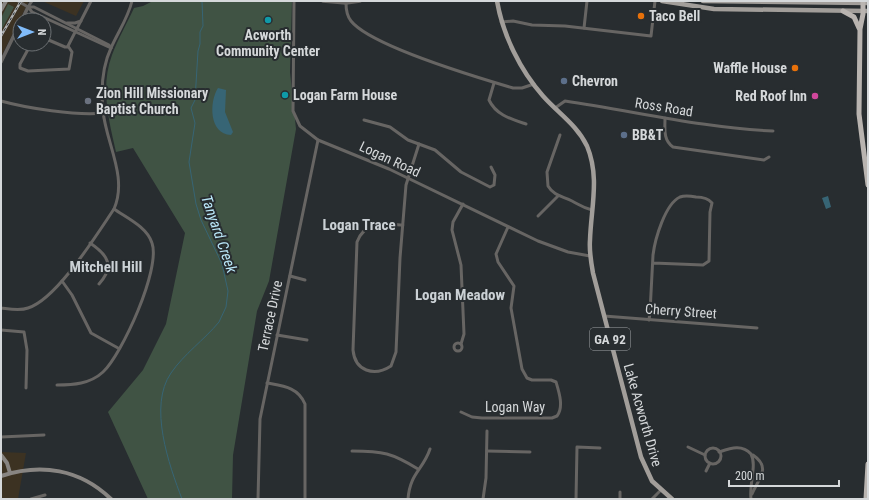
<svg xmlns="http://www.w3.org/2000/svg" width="869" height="500" viewBox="0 0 869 500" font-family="'Roboto Condensed',sans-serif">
<rect width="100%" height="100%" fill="#282d30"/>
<g fill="#3c3222">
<path d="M1,1H29L1,57Z"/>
<path d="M42,1H84L76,16Z"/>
<path d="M1,452L26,453L18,499H1Z"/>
</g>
<g fill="#405344">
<path d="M153,1H292L290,72L296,129L269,281L257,311L233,455L232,499H148L108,412L143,370L166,324L185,233L133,148L116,152C109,121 100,87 112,55C118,39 127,23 134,8L143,6Z"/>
<path d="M8,4L14,7L1,31V18Z"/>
</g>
<g fill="#376575">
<path d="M218,88L226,90L225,112L233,132L231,135C209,134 209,102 218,88Z"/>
<path d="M828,196L831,207L826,209L822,198Z"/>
</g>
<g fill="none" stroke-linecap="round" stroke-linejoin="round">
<path stroke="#376575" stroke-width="1" d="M182,499C169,465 148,406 171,373C184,354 204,340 219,322L226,307L228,291L222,264L201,220L196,204L189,162L195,123L191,108L195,100L198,51L200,44V32L203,26L202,1"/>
<g stroke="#676563" stroke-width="3">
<path d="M18,1L28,7L32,12L111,48"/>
<path d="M294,1L293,111L300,126L318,140L389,169L538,241L568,252L590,256"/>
<path d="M346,3C346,9 347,16 351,21C371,46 479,78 513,88H522L534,84"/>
<path d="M28,7H34L109,45L111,48"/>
<path d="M28,7L32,1"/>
<path d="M501,22L513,21L532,25L565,26L651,36L655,1"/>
<path d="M67,23H75L81,21"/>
<path d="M584,28L587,1"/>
<path d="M44,38L65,47H68"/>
<path d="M31,44L20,64V68L28,71L69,69L72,52L68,46L91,1"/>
<path d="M494,83L489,100C496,115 511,119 526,124"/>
<path d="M1,101C26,108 77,116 103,113"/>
<path d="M555,108L565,101C634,111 703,128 773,131"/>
<path d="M665,118C665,129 663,140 673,147L764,160L769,157"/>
<path d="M364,120L390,127L408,140L435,150L461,172L490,187L494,185L495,175L491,167"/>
<path d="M560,135L547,172L548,186C554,196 562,196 572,201C580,205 583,208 592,210"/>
<path d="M538,216L558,196"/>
<path d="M403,225C385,224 365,220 357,242L353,350C355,371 374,377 391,366L396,352L400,258L406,185L419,144"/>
<path d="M90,243C108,255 115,266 99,284"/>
<path d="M290,276L305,280"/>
<path d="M62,281L72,295L91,333L118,348"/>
<path d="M1,308C10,309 20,311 28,308C57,299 97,234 114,209C128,177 106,143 103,111C101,91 102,67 111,48C118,32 128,18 132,1"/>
<path d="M604,316L757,328"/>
<path d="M649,320L650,312L653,255C655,239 665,204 680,197C685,195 691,196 696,197C703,197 708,198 712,203L710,212L709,261L703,265L653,263"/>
<path d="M1,330L24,332L27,350L26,388"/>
<path d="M277,335L307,340"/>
<circle cx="458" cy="347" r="4"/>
<path d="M461,344L464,334L461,265L452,230L453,222L463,204"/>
<path d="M267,383C283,386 298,387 305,404V499"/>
<path d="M57,385C73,385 90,384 103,372C122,354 161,269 152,243C147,227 127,218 114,209"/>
<path d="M461,412L472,417L482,418H552L557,416C564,407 559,392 556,382L551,380H532L527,378L522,369L511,308L514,286L498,262L496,254L508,227"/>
<path d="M1,437L44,435"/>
<path d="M688,447L705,455"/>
<circle cx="713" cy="456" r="8"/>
<path d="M352,451C383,451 392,453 418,469"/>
<path d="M487,451L530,452"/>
<path d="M719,452C731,448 742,444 751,454C757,465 749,484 751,499"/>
<path d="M706,471L710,463"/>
<path d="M752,494C758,479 772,468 753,455"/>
<path d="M31,499L45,495"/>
<path d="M258,499L260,419L318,140"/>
<path d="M408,499C410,473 423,470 430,449"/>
<path d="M483,499L486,478L487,431"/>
<path d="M576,499L577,447L600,448"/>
<path d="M620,499V492"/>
<path d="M652,499L661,490"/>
</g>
<g stroke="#676563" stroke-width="3.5">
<path d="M323,1L346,3L360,1"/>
<path d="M22,20L28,7"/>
<path d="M1,62L20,23"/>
</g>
<g stroke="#888582" stroke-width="4">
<path d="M1,10L6,1"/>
<path d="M1,455L7,463L10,473"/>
<path d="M1,476C41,463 80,469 111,499"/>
</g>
<g stroke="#a29e9a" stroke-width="4.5">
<path d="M497,1C503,35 520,70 543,96C558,113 577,125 587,146C600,177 591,208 590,240C589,251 591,262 593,273L641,457L652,481L672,499"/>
<path d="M662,1L714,9L868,11"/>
<path d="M703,1L868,3"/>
</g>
<g stroke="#b9b4b0" stroke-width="5">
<path d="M863,1V14L860,29L859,114L868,185"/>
<path d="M843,11L854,17L859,28"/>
<path d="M866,499L868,464"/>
</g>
<g stroke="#b0b3b5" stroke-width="2.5">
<path id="rail" d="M1,36L21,1"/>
</g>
<use href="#rail" stroke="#282d30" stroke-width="1" stroke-dasharray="3" stroke-linecap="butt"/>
</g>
<g fill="#e8710a" stroke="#282d30" stroke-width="1.5">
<circle cx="641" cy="16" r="4"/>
<circle cx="795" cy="68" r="4"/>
</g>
<g fill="#0f9aa8" stroke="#282d30" stroke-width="1.5">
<circle cx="268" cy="20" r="4"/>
<circle cx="285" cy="95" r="4"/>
</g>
<g fill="#5c6f8a" stroke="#282d30" stroke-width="1.5">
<circle cx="564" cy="81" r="4"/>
<circle cx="624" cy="135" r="4"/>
</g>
<circle fill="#d1479c" stroke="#282d30" stroke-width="1.5" cx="815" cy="96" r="4"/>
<circle fill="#6b7280" stroke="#282d30" stroke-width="1.5" cx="88" cy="101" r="4"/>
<g text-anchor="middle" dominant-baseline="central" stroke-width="4" stroke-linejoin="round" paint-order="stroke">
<rect fill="#282d30" stroke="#a1a5a7" stroke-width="1" x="590" y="328" width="40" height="22" rx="3"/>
<g font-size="13" font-weight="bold" fill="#d5d8da">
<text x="610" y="339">GA 92</text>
</g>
<g font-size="14" font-weight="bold" fill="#d5d8da" stroke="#282d30" text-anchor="start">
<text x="649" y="16">Taco Bell</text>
<text x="268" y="35" text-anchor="middle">Acworth<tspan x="268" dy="16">Community Center</tspan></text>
<text x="787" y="68" text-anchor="end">Waffle House</text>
<text x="572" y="81">Chevron</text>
<text x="96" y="93">Zion Hill Missionary<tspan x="96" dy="16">Baptist Church</tspan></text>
<text x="293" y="95">Logan Farm House</text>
<text x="807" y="96" text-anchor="end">Red Roof Inn</text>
<text x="632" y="135">BB&amp;T</text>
</g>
<g font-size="14" fill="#d5d8da" stroke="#282d30">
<text transform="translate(664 107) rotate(9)">Ross Road</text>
<text transform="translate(390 159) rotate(25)">Logan Road</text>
<text transform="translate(681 311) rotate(4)">Cherry Street</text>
<text transform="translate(270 316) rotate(-78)">Terrace Drive</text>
<text x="515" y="407">Logan Way</text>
<text transform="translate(643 415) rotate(74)">Lake Acworth Drive</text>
</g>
<g font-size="15" font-weight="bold" fill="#cbd1d5" stroke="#282d30">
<text x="359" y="225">Logan Trace</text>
<text x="106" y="267">Mitchell Hill</text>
<text x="460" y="295">Logan Meadow</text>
</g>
<g font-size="15" font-style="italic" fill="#bae7f9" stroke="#282d30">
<text transform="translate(219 234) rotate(71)">Tanyard Creek</text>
</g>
</g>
<rect width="869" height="500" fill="none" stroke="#d5d8da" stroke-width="4"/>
<g transform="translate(32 32) rotate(90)"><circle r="19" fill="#282d30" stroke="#6d7174"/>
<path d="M0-3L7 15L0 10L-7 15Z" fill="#81bcfa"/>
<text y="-6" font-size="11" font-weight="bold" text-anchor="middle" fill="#d5d8da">N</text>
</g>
<path d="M729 480v6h110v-6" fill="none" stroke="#d5d8da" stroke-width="2"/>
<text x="735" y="480" font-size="12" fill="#d5d8da" stroke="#282d30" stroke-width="3" paint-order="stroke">200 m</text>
</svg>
